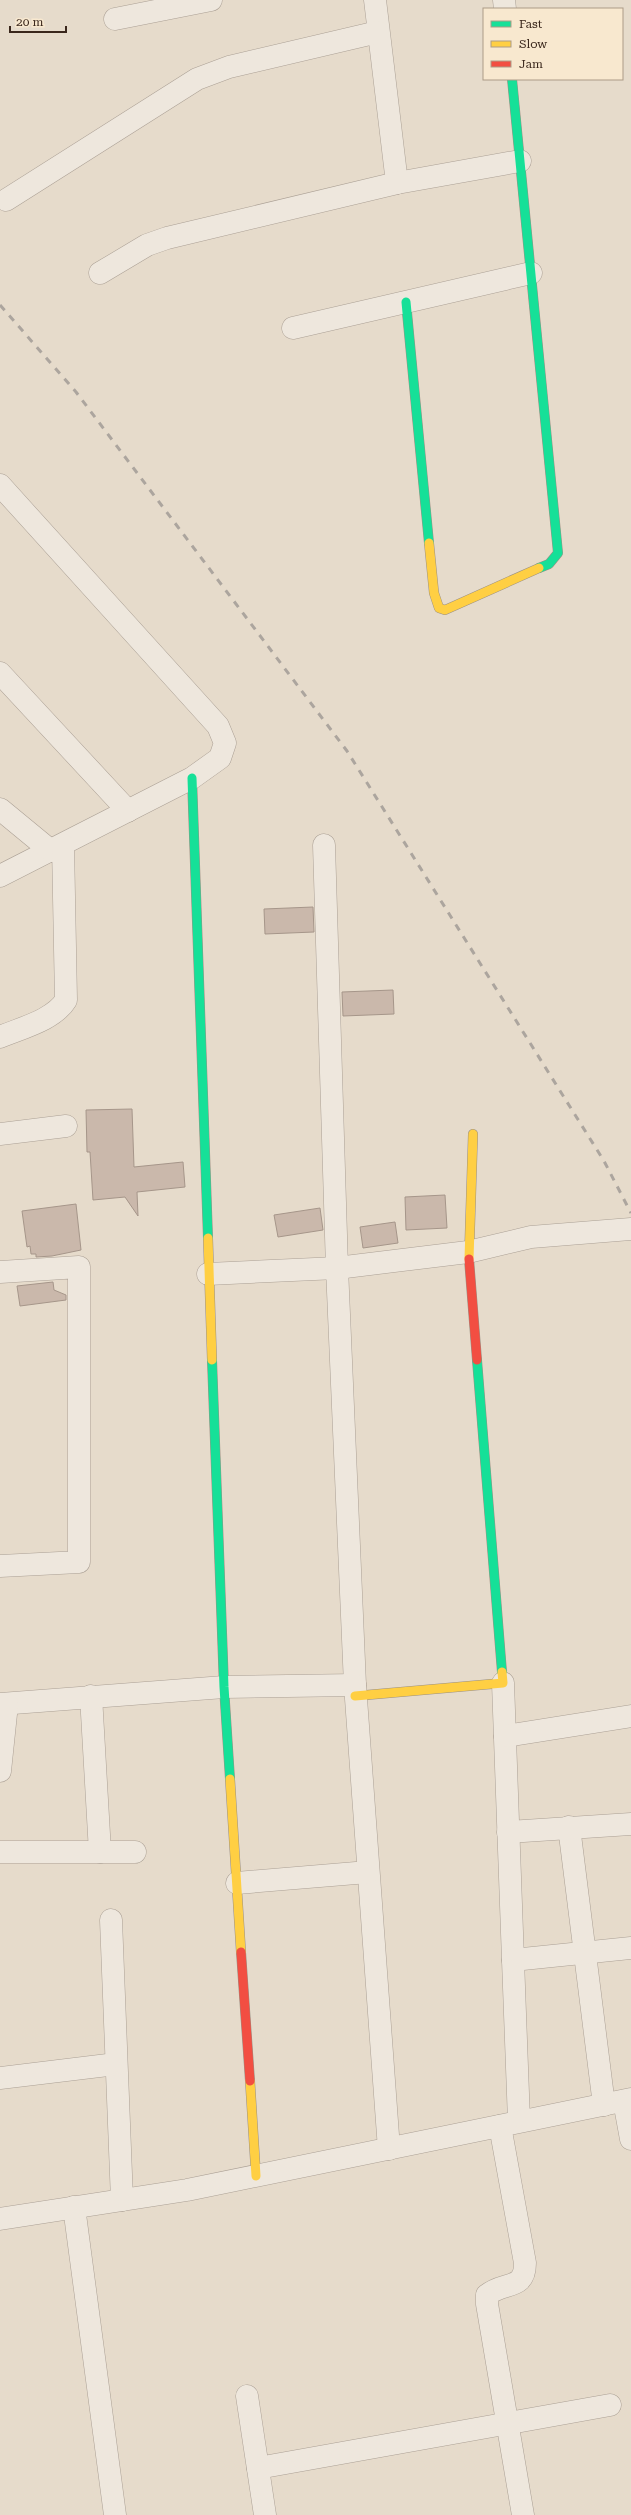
<svg xmlns="http://www.w3.org/2000/svg" width="631" height="2515" viewBox="0 0 631 2515" font-family="'Roboto Serif',serif">
<rect width="100%" height="100%" fill="#e6dbcb"/>
<g fill="#cab8ab" stroke="#a6968a">
<path d="M313,907L314,932L265,934L264,909Z"/>
<path d="M393,990L394,1014L343,1016L342,992Z"/>
<path d="M132,1109L134,1167L183,1162L185,1187L137,1192L138,1216L125,1197L93,1200L90,1152H87L86,1110Z"/>
<path d="M445,1195L447,1228L406,1230L405,1197Z"/>
<path d="M76,1204L81,1250L52,1256L36,1257V1254H31L30,1246L27,1247L22,1211Z"/>
<path d="M320,1208L323,1230L278,1237L274,1215Z"/>
<path d="M395,1222L398,1243L363,1248L360,1227Z"/>
<path d="M53,1282L54,1290L66,1295V1300L20,1306L17,1286Z"/>
</g>
<g fill="none" stroke-linecap="round" stroke-linejoin="round">
<g stroke="#aba095" stroke-width="23">
<g id="street">
<path d="M375,0L397,183"/>
<path d="M504,0L505,9"/>
<path d="M115,19L211,0"/>
<path d="M6,200L197,79L229,67L378,32"/>
<path d="M100,273L147,245L167,238L397,183L520,161"/>
<path d="M293,328L531,273"/>
<path d="M0,485L218,726L225,743L220,758L192,778L0,876"/>
<path d="M0,673L128,811"/>
<path d="M0,809L51,851"/>
<path d="M324,845L337,1268L355,1685L389,2149"/>
<path d="M0,1037C21,1028 54,1020 66,1000L63,845"/>
<path d="M0,1134L66,1126"/>
<path d="M0,1272L79,1267V1562L0,1566"/>
<path d="M208,1274L337,1268L468,1252L531,1237L631,1229"/>
<path d="M503,1683L513,1960"/>
<path d="M91,1696L100,1852"/>
<path d="M0,1704L224,1687L355,1685"/>
<path d="M505,1736L631,1716"/>
<path d="M0,1771L7,1704"/>
<path d="M569,1827L604,2105"/>
<path d="M508,1832L631,1824"/>
<path d="M0,1852H135"/>
<path d="M237,1883L368,1872"/>
<path d="M111,1920L122,2200"/>
<path d="M0,2078L116,2064"/>
<path d="M624,2101L631,2139"/>
<path d="M519,2121L513,1960L631,1948"/>
<path d="M500,2126L525,2263C525,2291 504,2281 487,2295V2304L523,2515"/>
<path d="M74,2207L115,2515"/>
<path d="M0,2219L187,2190L631,2099"/>
<path d="M247,2396L265,2515"/>
<path d="M258,2468L610,2405"/>
</g>
</g>
<g stroke="#9b9084" stroke-width="10">
<g id="fast">
<path d="M512,79L558,553L549,564L539,568"/>
<path d="M406,302L429,543"/>
<path d="M192,778L208,1238"/>
<path d="M212,1360L224,1687L230,1779"/>
<path d="M477,1360L502,1672"/>
</g>
</g>
<g stroke="#9b9084" stroke-width="10">
<g id="slow">
<path d="M429,543L434,593L439,608L445,610L539,568"/>
<path d="M208,1238L212,1360"/>
<path d="M469,1259L473,1134"/>
<path d="M355,1696L503,1683L502,1672"/>
<path d="M230,1779L241,1952"/>
<path d="M250,2081L256,2176"/>
</g>
</g>
<g stroke="#9b9084" stroke-width="10">
<g id="jam">
<path d="M469,1259L477,1360"/>
<path d="M241,1952L250,2081"/>
</g>
</g>
<use href="#street" stroke="#eee7dd" stroke-width="22"/>
<use href="#fast" stroke="#16e098" stroke-width="9"/>
<use href="#slow" stroke="#ffcf43" stroke-width="9"/>
<use href="#jam" stroke="#f24e42" stroke-width="9"/>
<path stroke="#aca59e" stroke-width="3" stroke-dasharray="7 7" stroke-linecap="butt" d="M0,305L76,392L347,751L604,1161L631,1213"/>
</g>
<rect x="483" y="8" width="140" height="72" fill="#f8e8cf" stroke="#ac9b87"/>
<rect x="491" y="21" width="20" height="6" fill="#16e098" stroke="#ac9b87"/>
<text x="519" y="28" font-size="12" fill="#3a271c">Fast</text>
<rect x="491" y="41" width="20" height="6" fill="#ffcf43" stroke="#ac9b87"/>
<text x="519" y="48" font-size="12" fill="#3a271c">Slow</text>
<rect x="491" y="61" width="20" height="6" fill="#f24e42" stroke="#ac9b87"/>
<text x="519" y="68" font-size="12" fill="#3a271c">Jam</text>
<path d="M10 26v6h56v-6" fill="none" stroke="#3a271c" stroke-width="2"/>
<text x="16" y="26" font-size="12" fill="#3a271c" stroke="#f8e8cf" stroke-width="3" paint-order="stroke">20 m</text>
</svg>
